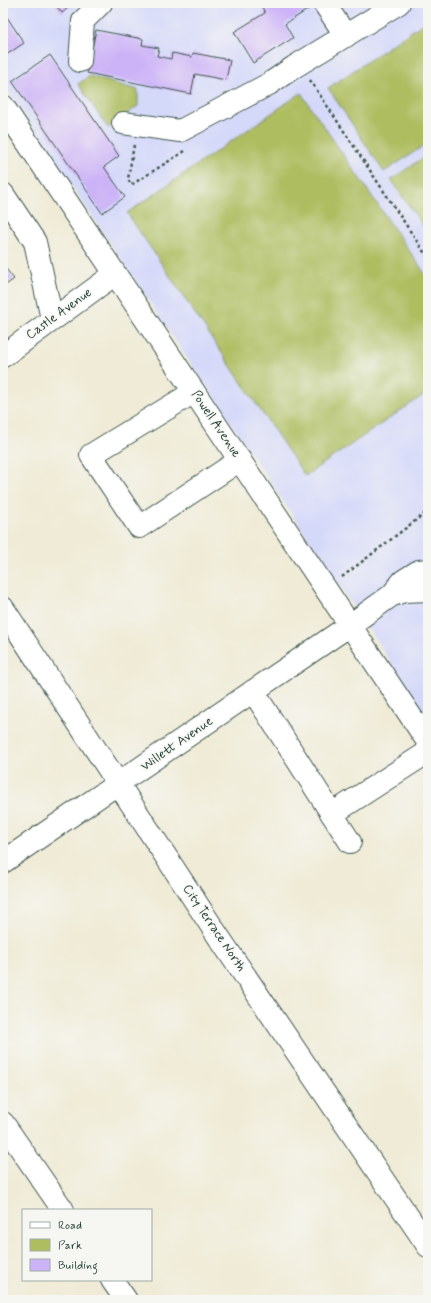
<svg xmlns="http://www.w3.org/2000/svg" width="431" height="1303" viewBox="0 0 431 1303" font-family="Mynerve,sans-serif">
<rect width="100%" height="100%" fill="#f6f6f2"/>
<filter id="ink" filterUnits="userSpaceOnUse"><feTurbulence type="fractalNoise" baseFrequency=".025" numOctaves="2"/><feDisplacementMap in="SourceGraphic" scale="8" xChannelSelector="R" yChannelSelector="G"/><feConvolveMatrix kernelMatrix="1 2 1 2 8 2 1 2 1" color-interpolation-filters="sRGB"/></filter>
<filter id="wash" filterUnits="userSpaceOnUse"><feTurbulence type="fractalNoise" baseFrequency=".012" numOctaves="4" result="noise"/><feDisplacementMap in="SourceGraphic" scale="16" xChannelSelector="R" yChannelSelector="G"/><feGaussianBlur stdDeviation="0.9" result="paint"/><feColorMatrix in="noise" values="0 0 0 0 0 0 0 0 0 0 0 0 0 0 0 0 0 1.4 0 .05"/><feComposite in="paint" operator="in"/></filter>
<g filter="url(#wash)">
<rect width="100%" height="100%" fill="#efebd6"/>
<path fill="#d4d8f9" d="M3,3H428V718L3,83Z"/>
<g fill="#aebd60" stroke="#667d4a">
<path d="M428,20V143L384,172L328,88Z"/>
<path d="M90,76L138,90V106L108,128L78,84Z"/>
<path d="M301,93L428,278V392L305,476L127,213Z"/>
<path d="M428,154V233L391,180Z"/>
</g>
<g id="blocks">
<g fill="#ccb2f7">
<path d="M54,3H74L62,13Z"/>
<path d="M269,3H310L312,7L285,24L293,38L253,63L234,32L265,13L262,7Z"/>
<path d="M3,11L24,43L3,57Z"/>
<path d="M96,30L143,39L142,45L159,48L157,56L171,59L172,53L192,57L193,53L230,60L226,80L195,74L191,94L87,73Z"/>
<path d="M50,55L119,156L104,167L125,197L102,213L12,81Z"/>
<path d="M3,265L14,279L3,287Z"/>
</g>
</g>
</g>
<g filter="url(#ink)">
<use href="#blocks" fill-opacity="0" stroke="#3e574c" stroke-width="1"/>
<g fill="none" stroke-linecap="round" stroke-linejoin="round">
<g stroke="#3e574c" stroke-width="24">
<g id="minor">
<path d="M324,3L346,36"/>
<path d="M80,61L83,21L101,3"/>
<path d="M3,106L428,742"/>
<path d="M123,123L180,131L269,84L294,67L399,3"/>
<path d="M3,194L35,242L52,319"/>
<path d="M3,356L115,274"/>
<path d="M194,392L91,455L139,527L240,460"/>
<path d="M392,595L404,591L428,590"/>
<path d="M3,608L218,936L428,1246"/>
<path d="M253,691L350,842"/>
<path d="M332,814L428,752"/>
<path d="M3,862L350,625L392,595L403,581L419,571L428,570"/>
<path d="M3,1123L63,1210"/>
<path d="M112,1280L126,1300"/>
</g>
</g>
<g stroke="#3e574c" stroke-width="2.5" stroke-dasharray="3 3" stroke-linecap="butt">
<path d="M310,80L428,258"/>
<path d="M134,145L128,179L131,185L185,151"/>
<path d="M342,577L428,511"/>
</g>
<use href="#minor" stroke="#fff" stroke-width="22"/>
</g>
</g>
<g text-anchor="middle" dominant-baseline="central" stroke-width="3.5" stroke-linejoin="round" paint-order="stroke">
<g font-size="13" fill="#1f3d34" stroke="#f6f6f2">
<text transform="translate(59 314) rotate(-36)">Castle Avenue</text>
<text transform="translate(216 424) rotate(56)">Powell Avenue</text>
<text transform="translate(177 744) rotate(-35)">Willett Avenue</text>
<text transform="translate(214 928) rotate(56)">City Terrace North</text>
</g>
</g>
<rect width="431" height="1303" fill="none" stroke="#f6f6f2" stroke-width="16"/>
<rect x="22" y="1209" width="130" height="72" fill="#f6f6f2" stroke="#a0aca6"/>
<rect x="30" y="1222" width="20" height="6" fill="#ffffff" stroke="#a0aca6"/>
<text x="58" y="1229" font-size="12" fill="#1f3d34">Road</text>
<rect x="30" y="1239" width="20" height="12" fill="#aebd60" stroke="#a0aca6"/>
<text x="58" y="1249" font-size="12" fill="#1f3d34">Park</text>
<rect x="30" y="1259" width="20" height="12" fill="#ccb2f7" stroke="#a0aca6"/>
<text x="58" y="1269" font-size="12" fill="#1f3d34">Building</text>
</svg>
